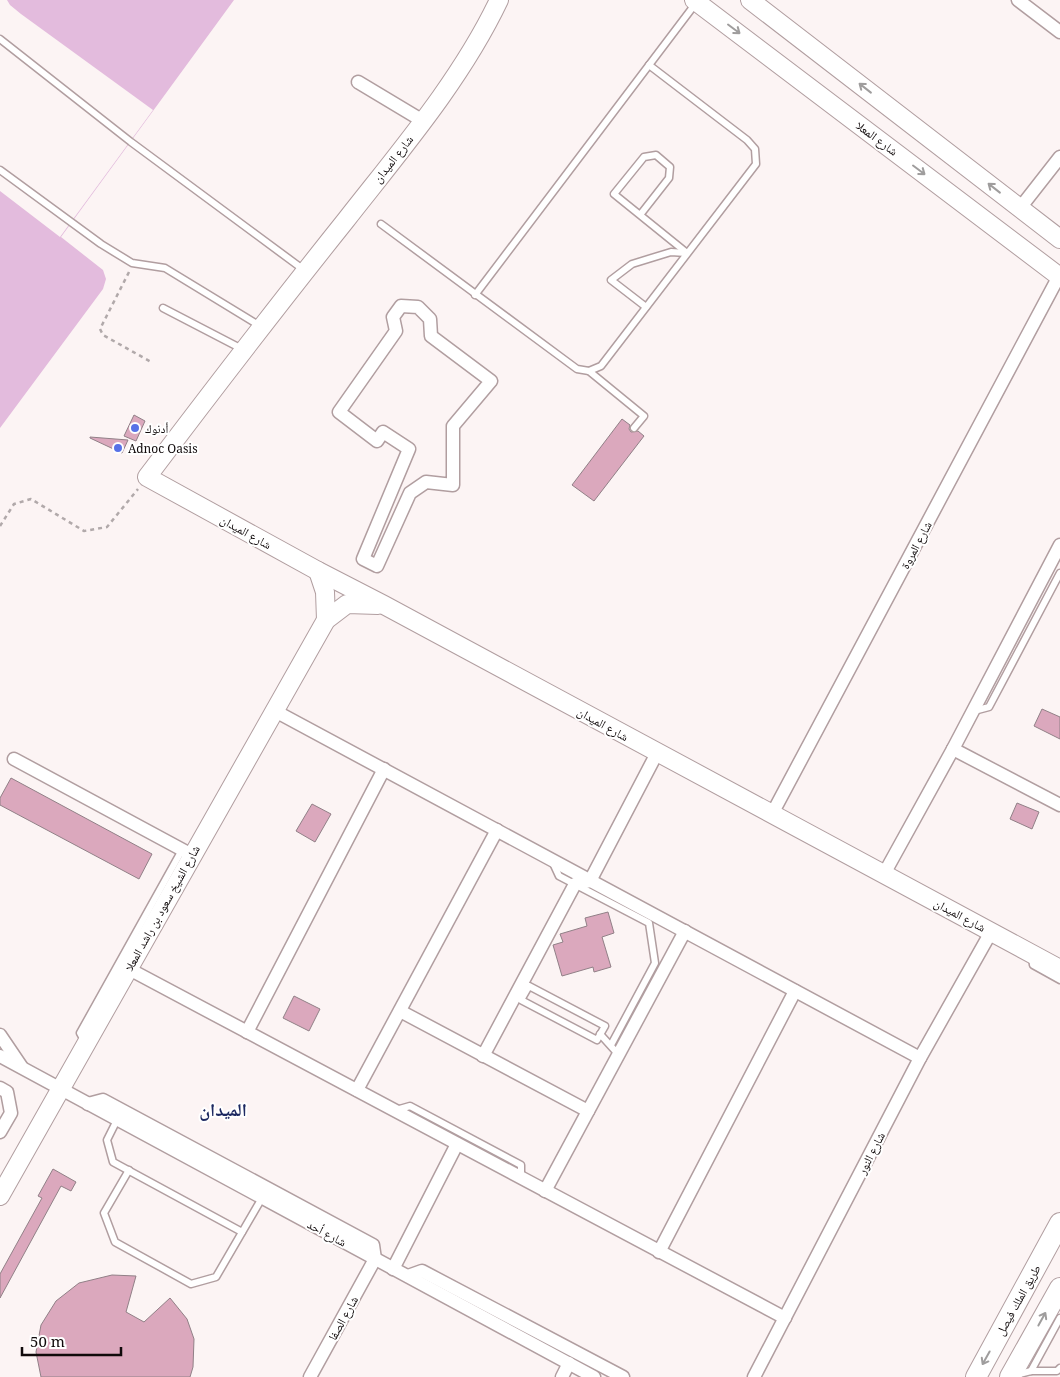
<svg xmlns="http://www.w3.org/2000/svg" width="1060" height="1377" viewBox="0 0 1060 1377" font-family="'Noto Serif','Noto Naskh Arabic',serif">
<rect width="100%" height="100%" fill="#fcf4f4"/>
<path fill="#e3bbdd" d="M0,0H234L61,237L103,270L106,279L103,289L0,428Z"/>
<path fill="#fcf4f4" d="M0,0H7L10,5L21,14L153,110L60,237L0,191Z"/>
<g fill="#dba8bd" stroke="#918087">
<path d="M134,415L145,421L136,441L124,436Z"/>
<path d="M622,419L630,425L629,429L631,432L638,431L644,436L594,501L572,485Z"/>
<path d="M90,437L128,440L122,453L90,438Z"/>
<path d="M1042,709L1060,717V739L1034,726Z"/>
<path d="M11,778L152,854L139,879L0,805V798Z"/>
<path d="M1017,803L1039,812L1032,829L1010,819Z"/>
<path d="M312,804L331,814L315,842L296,831Z"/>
<path d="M608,912L614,933L602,937L611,967L594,972L593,967L562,976L553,945L563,942L560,934L587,926L585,918Z"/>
<path d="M294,996L320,1009L309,1031L283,1018Z"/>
<path d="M53,1169L76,1182L71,1191L61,1186L0,1298V1274L42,1198L38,1196Z"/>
<path d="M112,1275L136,1276L126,1312L144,1322L170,1298L187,1319L194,1339L193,1367L190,1377H41L36,1352L41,1325L56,1301L79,1283Z"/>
</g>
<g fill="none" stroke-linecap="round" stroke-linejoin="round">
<g stroke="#b19ea0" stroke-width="9">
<g id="lane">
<path d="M0,39L131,142L304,270"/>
<path d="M0,170L101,244L132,263L165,268L260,326"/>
<path d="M640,215L669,178L670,167L656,155L644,157L614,194L687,253"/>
<path d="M381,224L577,369L589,371L644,416L634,428"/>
<path d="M475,295L696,3"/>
<path d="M646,307L611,280L632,264L671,252L686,253"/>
<path d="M163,308L242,349"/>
<path d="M589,371L601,366L756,164L755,149L747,140L649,65"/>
<path d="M974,711L989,707L1060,573"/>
<path d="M553,863L559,876L649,923L655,963L611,1045"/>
<path d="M1032,957L1033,965L1060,980"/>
<path d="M529,986L605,1026L597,1040L521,1000Z"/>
<path d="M600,1034L618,1054"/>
<path d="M85,1042L80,1033L182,850"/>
<path d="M396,1110L410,1106L521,1165V1177"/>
<path d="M117,1120L107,1140L113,1162L242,1232"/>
<path d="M129,1170L104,1213L115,1242L191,1284L216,1277L262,1198"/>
<path d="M1031,1371L1060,1318"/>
<path d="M1016,1375L1031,1371H1057L1060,1368"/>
</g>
</g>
<g stroke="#b19ea0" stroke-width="15">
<g id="street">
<path d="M1018,0L1060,32"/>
<path d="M358,82L423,121"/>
<path d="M1020,208L1060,157"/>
<path d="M401,306L418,307L430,319L431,336L491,381L453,426V485L426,482L410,493L377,566L363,559L409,449L383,432L377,441L339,412L396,331L393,317Z"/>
<path d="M275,711L920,1058"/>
<path d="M953,749L1060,805"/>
<path d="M14,759L192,855"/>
<path d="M772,814L1059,276"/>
<path d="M884,874L953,749L1060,545"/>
<path d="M129,969L785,1318"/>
<path d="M400,1011L588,1111"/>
<path d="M247,1032L384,769"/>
<path d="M0,1035L21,1066"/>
<path d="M0,1056L594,1377"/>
<path d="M483,1056L575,884L590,881L657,753"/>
<path d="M0,1088L7,1092L11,1113L0,1132"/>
<path d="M357,1090L497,830"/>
<path d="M88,1104L103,1100L373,1245L375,1259L310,1377"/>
<path d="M545,1191L685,931"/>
<path d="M659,1252L795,991"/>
<path d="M393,1269L457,1144"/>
<path d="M408,1276L422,1271L623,1377"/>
<path d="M562,1377L569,1363"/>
<path d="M754,1377L920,1058L991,932"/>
</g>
</g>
<g stroke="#b19ea0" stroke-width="20">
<g id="secondary">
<path d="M499,0C461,80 400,151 346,220C278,305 212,391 147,477L318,571L384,605L1060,969"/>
<path d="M694,0L1060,277"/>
<path d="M750,0L1060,239"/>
<path d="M318,571L325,592L326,620"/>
<path d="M0,1196L326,620L347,604L378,605"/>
</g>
</g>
<g stroke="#b19ea0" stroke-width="22">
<g id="primary">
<path d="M976,1377L1060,1223"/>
<path d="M1010,1377L1060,1288"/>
</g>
</g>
<g stroke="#b1a9aa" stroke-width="2.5" stroke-dasharray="4 4" stroke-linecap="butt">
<path d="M129,272L100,329L103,335L153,363"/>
<path d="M0,526L14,504L31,499L84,531L107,527L138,489"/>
</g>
<use href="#lane" stroke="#fff" stroke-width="6"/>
<use href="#street" stroke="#fff" stroke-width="12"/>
<use href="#secondary" stroke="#fff" stroke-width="18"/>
<use href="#primary" stroke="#fff" stroke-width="20"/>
</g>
<defs><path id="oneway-shaft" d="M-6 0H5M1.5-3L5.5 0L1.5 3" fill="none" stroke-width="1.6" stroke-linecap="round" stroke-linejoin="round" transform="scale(1.25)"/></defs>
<g stroke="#9f9d9d">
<use href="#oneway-shaft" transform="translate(734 29) rotate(37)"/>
<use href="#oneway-shaft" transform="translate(865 88) rotate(-142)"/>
<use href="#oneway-shaft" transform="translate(919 170) rotate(37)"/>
<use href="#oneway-shaft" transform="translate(994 188) rotate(-142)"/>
<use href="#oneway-shaft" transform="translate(1042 1319) rotate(-61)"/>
<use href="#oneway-shaft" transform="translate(986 1358) rotate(119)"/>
</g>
<g fill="#5771e7" stroke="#fff" stroke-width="2">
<circle cx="135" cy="428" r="5"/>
<circle cx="118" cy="448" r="5"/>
</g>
<g text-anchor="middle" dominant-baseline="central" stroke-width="4" stroke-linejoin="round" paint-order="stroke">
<g font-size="12" fill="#100a0b" stroke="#fff">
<text transform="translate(877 138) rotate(37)">شارع المعلا</text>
<text transform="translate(393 159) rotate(-52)">شارع الميدان</text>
<text transform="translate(246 532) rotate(29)">شارع الميدان</text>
<text transform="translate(916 545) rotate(-62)">شارع المروة</text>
<text transform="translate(603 724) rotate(29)">شارع الميدان</text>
<text transform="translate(162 908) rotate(-61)">شارع الشيخ سعود بن راشد المعلا</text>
<text transform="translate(960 915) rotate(28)">شارع الميدان</text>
<text transform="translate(871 1153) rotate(-63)">شارع النور</text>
<text transform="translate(327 1233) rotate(28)">شارع أحد</text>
<text transform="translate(1018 1300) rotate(-61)">طريق الملك فيصل</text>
<text transform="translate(343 1318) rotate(-61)">شارع الصفا</text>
</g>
<g font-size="12" fill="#100a0b" stroke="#fff" text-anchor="start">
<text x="145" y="428">أدنوك</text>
<text x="128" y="448">Adnoc Oasis</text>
</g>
<g font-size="18" font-weight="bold" fill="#1d2961" stroke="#fff">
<text x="223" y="1109">الميدان</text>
</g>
</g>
<path d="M22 1347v8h99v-8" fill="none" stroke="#100a0b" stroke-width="2.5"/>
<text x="30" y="1347" font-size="15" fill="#100a0b" stroke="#ffffff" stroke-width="4" paint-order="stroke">50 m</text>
</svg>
